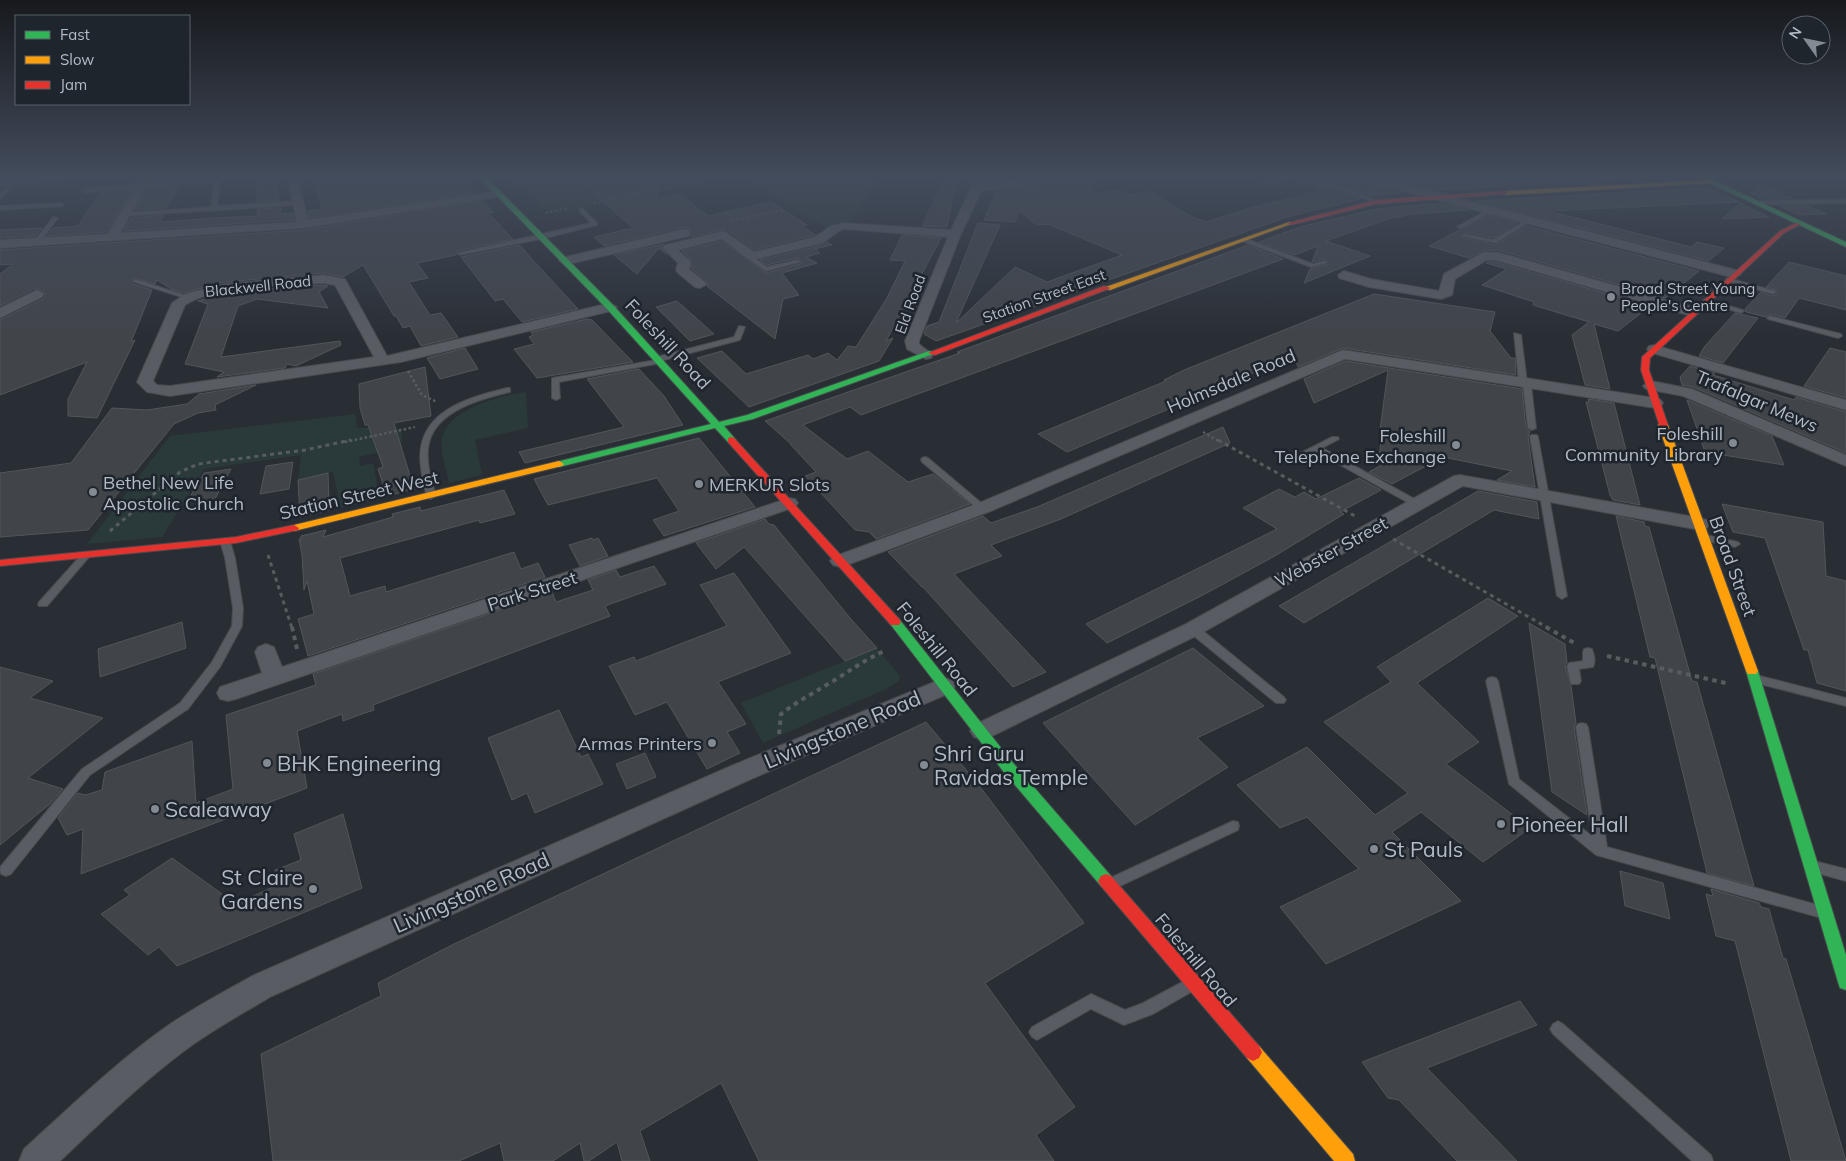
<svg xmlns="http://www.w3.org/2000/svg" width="1846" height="1161" viewBox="0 0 1846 1161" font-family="Mulish,sans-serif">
<rect width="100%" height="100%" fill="#292e34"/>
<g fill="#2a3a3a">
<path d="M508,176H734L551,214Z"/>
<path d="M741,176H881L847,224L836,223L828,228Z"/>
<path d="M526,392L528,428L475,440L482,475L449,483C447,472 439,447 442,438C449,408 500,396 526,392Z"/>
<path d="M355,414L357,428H383L386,432L402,428L401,447L359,457L360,466L373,463L380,499L341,508L333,472L298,480L301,455L204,469L162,537L87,544L170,436Z"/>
<path d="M877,648L900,676L899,681L886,689L763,743L741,703Z"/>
</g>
<g fill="#41454a" stroke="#51565b">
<path d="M256,176H276L279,200L257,202Z"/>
<path d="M313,176H461L475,193L309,218L308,211L322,209Z"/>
<path d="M574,176H656L658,198L679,194L708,216L771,202L807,225L802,226L815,235L754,250L725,229L691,237L693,232L689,228L685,227L604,246L594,237L633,228Z"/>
<path d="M946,176H957L947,227L922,226Z"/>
<path d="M1081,176H1090L1092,194L1119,190L1127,195L1151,192L1192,217L1206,222L1250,208L1324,190L1309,185L1337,191L1360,199L1287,217L936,341L924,334L927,326L939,322L978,223L1000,225L956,323L1015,267L1047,282L1122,255L1048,224L1037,225L1019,211L1015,222L984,220L997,191L1074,181Z"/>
<path d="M1302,176H1343L1401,193L1371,196L1341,185Z"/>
<path d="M1376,176H1567L1576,182L1433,190Z"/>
<path d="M1589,176H1668L1597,180Z"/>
<path d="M1761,184L1792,198L1765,199L1751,193Z"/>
<path d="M179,185L167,208L135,210L147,189Z"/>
<path d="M1707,188L1739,202L1548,211L1691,247L1697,242L1724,248L1709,261L1477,201Z"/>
<path d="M131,190L107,232L47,236L53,228L78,226L100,193Z"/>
<path d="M483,201L493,212L488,213L513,239L457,251L456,255L417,263L428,278L409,282L430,315L441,313L458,337L421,346L410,326L403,328L396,316H394L363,265L343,277L323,273L225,282L183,293L171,289L157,280L155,284L134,278L132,280L133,284L152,290L131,342L135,340L97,418L68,416V399L87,362L0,395V320L43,299L46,294L36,288L0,306V274L13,264L0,265V250L303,230Z"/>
<path d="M1440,203L1469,210L1412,214L1388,219L1326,241L1370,256L1304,283L1310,269L1329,264L1324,259L1312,262L1318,246L1294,255L1259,242L1300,227L1376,209Z"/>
<path d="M1740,203L1769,217L1722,219Z"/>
<path d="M1780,206H1808L1826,214L1799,215Z"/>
<path d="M281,208V214L293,213L295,220L123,231L131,218L163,215L161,222L213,218L258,216L257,209Z"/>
<path d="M1488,215L1518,223L1493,238L1465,232L1460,237L1496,245L1527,226L1699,271L1665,298L1501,251L1484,250L1469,258L1429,246Z"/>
<path d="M42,228L36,236L0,238V230Z"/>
<path d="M902,235L941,238L886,341L893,338L879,361L749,407L697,358L722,351L746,374L808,355L813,359L828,353L837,360L848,346L856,347L887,298L905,261L890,260Z"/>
<path d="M722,241L766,273L800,264L802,262L797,258L767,265L760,260L823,245L827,242L832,245L815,249L820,253L806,257L817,263L782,273L799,295L783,299L775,339L707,286L708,283L691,268L692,261L682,251Z"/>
<path d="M664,244L661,248L667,255L659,248L637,274L614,255Z"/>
<path d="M520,245L532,259L578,309L522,322L503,299L495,301L461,257Z"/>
<path d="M1248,245L1283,259L861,415L850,407L803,425L847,459L868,451L908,482L933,474L970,504L876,539L869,532L855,530L805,476L816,472L790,444H791L765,421L960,353L957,352Z"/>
<path d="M1488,262H1495L1654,307L1649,311L1645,310L1618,331L1594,324L1610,389L1585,385L1572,335L1589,322L1533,305L1534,302L1482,285L1507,269L1486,263Z"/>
<path d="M1789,262L1846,276V310L1799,298L1785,318L1770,314L1766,317L1746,312L1745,309L1761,292L1772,296L1777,294L1776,290L1766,287Z"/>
<path d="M323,285L328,286L319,292L328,308L257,299L238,306L221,357L340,341L341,345L296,366L287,364L285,368L217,377L224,372L185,364L208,304L198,301L233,291Z"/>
<path d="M1374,294L1495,312L1490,331L1511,358H1515L1516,375L1343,348L1298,367L1294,356L1067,452L1038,434L1166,381L1164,380L1184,370Z"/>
<path d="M677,301L714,334L690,341L656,307Z"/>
<path d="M1735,313L1758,318L1723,363L1699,356L1705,346Z"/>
<path d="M587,319L592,320L633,362L537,378L514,349L534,344L529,337L533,335L531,332Z"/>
<path d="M465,348L478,369L440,379L427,358Z"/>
<path d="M1830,348L1846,352V398L1804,386Z"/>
<path d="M1345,361L1522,389L1526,428L1530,431L1528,437L1535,487L1497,480L1512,471L1443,457L1392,484L1369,472L1385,463L1379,459L1382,430H1380L1388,370L1314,403L1304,379Z"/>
<path d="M1690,366L1715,373L1713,375L1794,400L1796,397L1846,412V453L1693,387L1682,385L1680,377Z"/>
<path d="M425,367L431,416L394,423L414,489L387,496L378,469L383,467L368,425H365L360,408L359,384Z"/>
<path d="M639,369L664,396L683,425L525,463L519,452L624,427L587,379Z"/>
<path d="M256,385L215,405L216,410L198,413L174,424L88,530L0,537V473L71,463L112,408L147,410L187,404L199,394Z"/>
<path d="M1588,399L1614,403L1640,505L1613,500L1610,495L1586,402H1589Z"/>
<path d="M1687,400L1772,436L1784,465L1705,452Z"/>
<path d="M1223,427L1230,443L1061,519L991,545L1002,556L954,574L1046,672L1013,687L923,587H922L888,552L983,516L991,523L1037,507Z"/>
<path d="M699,438L755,507L664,536L653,520L679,511L657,478L548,505L534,479Z"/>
<path d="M293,462L289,489L260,494L266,466Z"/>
<path d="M231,469L215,499L187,502L204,473Z"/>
<path d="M328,473L329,503L336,502L333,509L300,517L298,480Z"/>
<path d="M1359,478L1381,490L1340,512L1344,514L1273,557L1203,595L1107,643L1086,624L1277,529L1243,508L1279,489L1295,497L1304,492L1316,499Z"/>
<path d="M504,490L515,514L480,523L479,520L340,558L350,596L385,586L386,592L514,552L521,569L538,563L545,577L308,656L298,619L314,614L307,581L304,590L302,555L299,539H301V536L326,530L323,537L393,517L392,514L420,507L421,511Z"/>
<path d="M1478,491L1537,502L1539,519L1494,510L1304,623L1279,606Z"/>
<path d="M1722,504L1823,522L1826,576L1846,581V691L1817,683L1808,650H1804L1765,538L1733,532Z"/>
<path d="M1616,516L1644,522L1645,526L1649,527L1692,681L1697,682L1754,886L1707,873L1655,658L1650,657Z"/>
<path d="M765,519L769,524L774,525L850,618L877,648L845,661L744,547L716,569L696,543Z"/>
<path d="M592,538L593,540L598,538L608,556L580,566L569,545Z"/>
<path d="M654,566L666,584L605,606L610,616L373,705L374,710L359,715L343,721L342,714L297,731L307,788L81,874L83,829L67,835L58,818L78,793L85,795L102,790L105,772L192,741L196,803L233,789L226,715L316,685L313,674L552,592L556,602L593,590L588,580L616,570L620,577Z"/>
<path d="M734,573L791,653L718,682L746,724L727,732L740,753L707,769L667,702L635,715L609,666L634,657L636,661L727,626L700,585Z"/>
<path d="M1488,598L1518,616L1417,683L1479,742L1446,764L1530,828L1483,862L1421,812L1392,832L1461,901L1326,964L1280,907L1359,869L1307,817L1280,828L1237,785L1307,747L1375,815L1408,793L1324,722L1391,682L1377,667Z"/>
<path d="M182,622L186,648L100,677L98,649Z"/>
<path d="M1529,623L1565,644L1567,662L1565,666L1571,686L1576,723L1574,727L1587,815L1552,792Z"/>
<path d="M1193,648L1264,706L1197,738L1228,767L1135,825L1043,723Z"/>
<path d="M0,667L53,681L30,698L103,718L28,778L63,789L50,804L0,845Z"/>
<path d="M559,710L581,757L588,754L603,784L535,813L527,793L512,800L488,738Z"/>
<path d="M926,722L977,783L1084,923L985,983L1075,1107L1036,1135L1054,1161H759L721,1083L640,1131L650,1161H622L617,1142L589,1161H584L580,1143L553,1161H504L500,1143L459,1161H273L261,1054L381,996L378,983L454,944Z"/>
<path d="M645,753L656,777L627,789L616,764Z"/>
<path d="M343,814L362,888L177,966L159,947L148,955L101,914L130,895L124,890L172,858L236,904L277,885L275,870L301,860L294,834Z"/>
<path d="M1620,871L1663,883L1670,919L1625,906Z"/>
<path d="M1711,889L1759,903L1761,907L1769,909L1783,958L1786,959L1846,1161H1791L1735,941L1716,936L1706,894L1713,896Z"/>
<path d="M1520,1001L1537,1025L1427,1068L1517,1161H1457L1399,1100L1388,1098L1362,1062Z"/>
</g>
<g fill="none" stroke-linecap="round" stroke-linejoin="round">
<g stroke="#474a4f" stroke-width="2">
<g id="lane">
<path d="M218,176H240L220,179L217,206L298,201L301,203L298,205L125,216L123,215V213L211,207L215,180L84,193L81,191L84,189Z"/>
<path d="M1283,176H1293L1265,185L1262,183Z"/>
<path d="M1300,178L1341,187L1381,202L1376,203L1338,189L1298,181L1297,180Z"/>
<path d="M15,179L20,180L0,199V194Z"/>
<path d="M1846,199V203L1756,205L1753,203L1756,201Z"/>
<path d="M61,203L64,205L63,206L0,210V206Z"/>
<path d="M582,208L597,223V225L541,239L460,255L457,253L591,223L579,210Z"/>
<path d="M1489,209L1494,210L1462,228L1457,227Z"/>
<path d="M53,217L58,218L39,243H35L34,242Z"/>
<path d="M1528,219L1533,220L1496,243L1462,236L1465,234L1493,240Z"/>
<path d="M1244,238L1313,264L1324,261L1327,263L1311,267L1242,241V239Z"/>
<path d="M752,254L754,255L756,259L767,267L797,260L800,262L766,271L751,261L749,256Z"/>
<path d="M1728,278L1775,291L1776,292L1773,294L1726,281V279Z"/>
<path d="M134,280H138L190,297L185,298L134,282Z"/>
<path d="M1705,299L1743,310L1744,311L1741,313L1703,302L1702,301Z"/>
<path d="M1770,316L1841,334L1842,336L1838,338L1768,319L1767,318Z"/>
<path d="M739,326L745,327L740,340L664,360V363H661L559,382L560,398L556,400L552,398V378L656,360V357L734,337Z"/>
<path d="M1514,333L1521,335L1527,382L1531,384L1536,428L1532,430L1528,428L1523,385L1519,383Z"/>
<path d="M507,388H510V392C481,399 437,410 429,443C425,460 431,479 436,496L431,499L428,498C424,489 422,478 421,468C413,413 465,398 507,388Z"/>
<path d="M1531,435H1537L1538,437L1567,596L1562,599L1557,596L1530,437Z"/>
<path d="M1332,437H1338L1339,439L1322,448L1420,502L1422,504L1420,506H1414L1315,451L1296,461H1290L1289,459Z"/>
<path d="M925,457L928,458L985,506L987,508L985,510H979L922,462L921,460L922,458Z"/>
<path d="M1706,535L1738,542L1740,544L1735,547L1703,540L1701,538L1703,536Z"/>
<path d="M225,538L230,541L235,558L243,608L242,626L220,667L188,709L90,775L11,874L6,876L1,874L0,869L1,866L82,769L180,703L212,662L232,626L233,608L225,558L220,541Z"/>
<path d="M86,552L91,555L89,557L47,606H39L38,604L39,602L83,553Z"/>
<path d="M1193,625L1197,626L1284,697L1286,700L1284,703H1276L1189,632L1188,629Z"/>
<path d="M1588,648L1592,649C1594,654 1596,662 1593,667L1579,669L1581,681L1579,684H1571L1567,666L1569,663L1583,661V652L1584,649Z"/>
<path d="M1760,676L1846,698V706L1756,683L1754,680L1756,677Z"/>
<path d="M1492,677L1496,678L1498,681L1519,779L1592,836L1576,727L1578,724L1582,723L1586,724L1588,727L1607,847L1818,905L1823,907L1825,911L1823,915L1818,917L1596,855L1509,784L1486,681L1488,678Z"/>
<path d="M1233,821L1238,822L1239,826L1238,830L1120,886L1115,888L1110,886L1108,882L1110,878Z"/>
<path d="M1818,862L1846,869V881L1813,872L1811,868L1813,864Z"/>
<path d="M1188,979L1193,981L1195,986L1193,991L1153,1014L1124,1025L1091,1009L1037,1040L1032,1037L1029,1032L1032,1027L1091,994L1125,1010L1143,1003Z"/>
<path d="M1558,1021L1563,1024L1711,1155L1713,1161H1692L1553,1034L1550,1029L1553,1024Z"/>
</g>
</g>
<g stroke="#474a4f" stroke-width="2">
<g id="street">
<path d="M24,176H65L60,179L0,185V179Z"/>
<path d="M141,176H152L120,233L297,222L287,176H297L308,220L498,191L503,194L498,197L303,228L0,248V240L108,234Z"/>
<path d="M977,176H987L984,184L1045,176H1079L1074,179L981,191L961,234L919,341V344L933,355L931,358L926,359L907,349L905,341L948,237L844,229L839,231L823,243L752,260L748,259L722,239L678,250L691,262L689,269L707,284L700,288L695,287L678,273L676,270L678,263L663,248L665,245L724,231L754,252L815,237L831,226L844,223L951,230Z"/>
<path d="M1345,176H1366L1439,193L1740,271L1741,274L1735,278Z"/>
<path d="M1569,176H1584L1605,187L1604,189H1596Z"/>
<path d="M685,229L689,230L691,233L689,236L565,265L559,261L561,258Z"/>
<path d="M1484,252L1500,253L1698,309L1700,312L1693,316L1688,315L1495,260H1487L1455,279L1452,295L1441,299L1369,287L1339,278L1338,275L1344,271L1371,279L1439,291L1444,274Z"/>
<path d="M323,275L345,279L387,356L610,303L617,307L615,310L401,362L170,396L147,392L137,382L172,303L185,294L225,284ZM323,283L335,285L374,357L170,386L157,385L153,381L185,305C219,284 283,286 323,283Z"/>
<path d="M37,290L44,294L42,297L0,318V308Z"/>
<path d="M1654,345L1846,400V410L1649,352L1647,349L1649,346Z"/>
<path d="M1343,350L1655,398L1661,400L1663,403L1661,406L1655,408L1345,359L991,511L847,565L840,567L833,565L830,561L833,557L979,503Z"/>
<path d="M1651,381L1692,389L1846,455V466L1683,396L1646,389L1643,386L1646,383Z"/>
<path d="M1460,475L1700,518L1707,520L1709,524L1707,528L1700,530L1463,486L1200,634L990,737L982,740L974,737L970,731L974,725L1186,624L1454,476Z"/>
<path d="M789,498L795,499L798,503L795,507L236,699L228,701L220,699L217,693L220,687L262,673L255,652L258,647L266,644L274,647L282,667Z"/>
<path d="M944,678L952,680L955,686L952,692L749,780L272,996C243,1013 212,1030 184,1051C140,1084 100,1123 60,1161H19L24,1149C69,1108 113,1065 163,1029C191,1009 222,993 252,976L731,766Z"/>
</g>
</g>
<g stroke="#474a4f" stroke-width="2">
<g id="fast">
<path d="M478,176H485L613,305L719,422L747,415L929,351L936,353L753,419L724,426L736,440L734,442H728L715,428L559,467L556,466L554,464L556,462L711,424L607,309Z"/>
<path d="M1695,176H1704L1846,242V247Z"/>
<path d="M895,618L899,619L1013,763L1111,876L1114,881L1111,886L1106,888L1101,886L1003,771L891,625L889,622Z"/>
<path d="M1752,667L1756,668L1758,671L1846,955V990L1840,988L1838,982L1746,671L1748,668Z"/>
</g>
</g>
<g stroke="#474a4f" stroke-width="2">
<g id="slow">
<path d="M1711,180L1713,181V183L1505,195L1502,193L1505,191Z"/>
<path d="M1289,222L1294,223L1110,290L1103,288Z"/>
<path d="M1663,422L1668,425L1758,671L1756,674H1748L1746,671L1658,425Z"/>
<path d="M559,461L564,464L562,466L294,531L289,528L294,525Z"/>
<path d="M1253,1043L1259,1046L1353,1154L1355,1161H1334L1247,1058L1244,1052L1247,1046Z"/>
</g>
</g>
<g stroke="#474a4f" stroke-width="2">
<g id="jam">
<path d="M1505,191L1507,192V194L1376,204L1291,225L1288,223L1376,200Z"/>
<path d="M1796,223L1801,224L1784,233L1650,358L1649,370L1668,425L1666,427H1660L1641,370L1642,357L1780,231Z"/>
<path d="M1104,286L1111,288L935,355L928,353Z"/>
<path d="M731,437L734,438L899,619L901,622L899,625H891L728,442V438Z"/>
<path d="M294,525L299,528L298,530L236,543L0,566V560L236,537Z"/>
<path d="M1106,874L1111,876L1259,1046L1262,1052L1259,1058L1253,1061L1247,1058L1101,886L1098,881L1101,876Z"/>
</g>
</g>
<g stroke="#575c60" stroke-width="2" stroke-dasharray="2.5 2.5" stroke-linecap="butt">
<path d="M690,182L698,176"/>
<path d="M594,203L718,176"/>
<path d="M545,213L568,208"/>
<path d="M732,221L786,209"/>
</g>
<g stroke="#575c60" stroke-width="2.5" stroke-dasharray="2.5 2.5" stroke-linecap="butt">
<path d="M408,371L422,395L437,402"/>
<path d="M1203,432L1220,442"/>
<path d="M345,442L415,427"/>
</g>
<g stroke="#575c60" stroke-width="3" stroke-dasharray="4 4" stroke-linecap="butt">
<path d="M1218,440L1355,516"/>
<path d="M110,531L180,472L198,464L305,450L351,440"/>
<path d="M1393,539L1548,628"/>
<path d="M268,555L292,628"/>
</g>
<g stroke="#575c60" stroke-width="4" stroke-dasharray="4.5 4.5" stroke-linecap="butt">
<path d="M292,627L297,649"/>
<path d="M1546,627L1576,644"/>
<path d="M1607,656L1730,684"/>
<path d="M779,734L781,714C799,700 819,690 838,678C855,667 867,659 886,650"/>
</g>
<use href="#lane" fill="#595c62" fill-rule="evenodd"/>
<use href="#street" fill="#595c62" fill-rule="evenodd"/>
<use href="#fast" fill="#30b455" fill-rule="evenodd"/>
<use href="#slow" fill="#ff9f0a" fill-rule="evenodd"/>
<use href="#jam" fill="#e5322d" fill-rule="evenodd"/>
</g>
<linearGradient id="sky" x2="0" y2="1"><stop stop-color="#17191d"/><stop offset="0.52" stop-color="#434c5c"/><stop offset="1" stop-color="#434c5c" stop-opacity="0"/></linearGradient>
<rect width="1846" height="339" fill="url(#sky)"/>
<g fill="#838a92" stroke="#1e252d" stroke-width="2">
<circle cx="1611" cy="297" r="5"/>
<circle cx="1733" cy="443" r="5"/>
<circle cx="1456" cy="445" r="5"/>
<circle cx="699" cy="484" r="5"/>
<circle cx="93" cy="492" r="5"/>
<circle cx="712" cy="743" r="5"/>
<circle cx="267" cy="763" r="5"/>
<circle cx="924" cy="765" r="5"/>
<circle cx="155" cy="809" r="5"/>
<circle cx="1501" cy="824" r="5"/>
<circle cx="1374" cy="849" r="5"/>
<circle cx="313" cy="889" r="5"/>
</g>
<g text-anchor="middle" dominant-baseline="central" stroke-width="5" stroke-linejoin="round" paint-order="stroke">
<g font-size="15" fill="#b4bbc4" stroke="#1e252d">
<text transform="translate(258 286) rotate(-6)">Blackwell Road</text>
<text transform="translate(1044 296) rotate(-20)">Station Street East</text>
<text transform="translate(910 304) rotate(-70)">Eld Road</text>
</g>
<g font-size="15" fill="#b4bbc4" stroke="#1e252d" text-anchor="start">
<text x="1621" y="288">Broad Street Young<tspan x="1621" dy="17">People's Centre</tspan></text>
</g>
<g font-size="18" fill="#b4bbc4" stroke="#1e252d">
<text transform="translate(668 344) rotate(47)">Foleshill Road</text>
<text transform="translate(1231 381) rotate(-23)">Holmsdale Road</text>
<text transform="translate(1757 401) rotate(23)">Trafalgar Mews</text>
<text transform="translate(359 495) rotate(-13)">Station Street West</text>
<text transform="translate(1331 552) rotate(-29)">Webster Street</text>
<text transform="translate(1733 566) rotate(70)">Broad Street</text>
<text transform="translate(532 591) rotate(-18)">Park Street</text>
<text transform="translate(937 649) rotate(51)">Foleshill Road</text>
<text transform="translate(1196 960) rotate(50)">Foleshill Road</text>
</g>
<g font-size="18" fill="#b4bbc4" stroke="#1e252d" text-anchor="end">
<text x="1723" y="433">Foleshill<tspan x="1723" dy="21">Community Library</tspan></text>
<text x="1446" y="435">Foleshill<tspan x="1446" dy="21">Telephone Exchange</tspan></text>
<text x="103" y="482" text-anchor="start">Bethel New Life<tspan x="103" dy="21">Apostolic Church</tspan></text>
<text x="709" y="484" text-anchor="start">MERKUR Slots</text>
<text x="702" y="743">Armas Printers</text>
</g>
<g font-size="21" fill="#b4bbc4" stroke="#1e252d">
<text transform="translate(842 729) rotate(-23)">Livingstone Road</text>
<text transform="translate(471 892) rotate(-24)">Livingstone Road</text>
</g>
<g font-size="21" fill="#b4bbc4" stroke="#1e252d" text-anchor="start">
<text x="934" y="753">Shri Guru<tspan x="934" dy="24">Ravidas Temple</tspan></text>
<text x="277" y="763">BHK Engineering</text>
<text x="165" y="809">Scaleaway</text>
<text x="1511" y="824">Pioneer Hall</text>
<text x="1384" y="849">St Pauls</text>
<text x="303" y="877" text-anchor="end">St Claire<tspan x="303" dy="24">Gardens</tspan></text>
</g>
</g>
<rect x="15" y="15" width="175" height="90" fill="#1e252d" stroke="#5a6169"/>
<rect x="25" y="31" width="25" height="8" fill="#30b455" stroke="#5a6169"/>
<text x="60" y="40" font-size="15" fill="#b4bbc4">Fast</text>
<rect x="25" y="56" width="25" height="8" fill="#ff9f0a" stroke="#5a6169"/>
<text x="60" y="65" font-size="15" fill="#b4bbc4">Slow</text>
<rect x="25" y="81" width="25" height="8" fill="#e5322d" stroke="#5a6169"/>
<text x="60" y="90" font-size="15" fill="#b4bbc4">Jam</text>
<g transform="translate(1806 40) rotate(303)"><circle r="24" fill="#1e252d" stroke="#5a6169"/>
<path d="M0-4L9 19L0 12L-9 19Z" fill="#838a92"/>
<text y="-8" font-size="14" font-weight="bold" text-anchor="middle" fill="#b4bbc4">N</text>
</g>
</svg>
